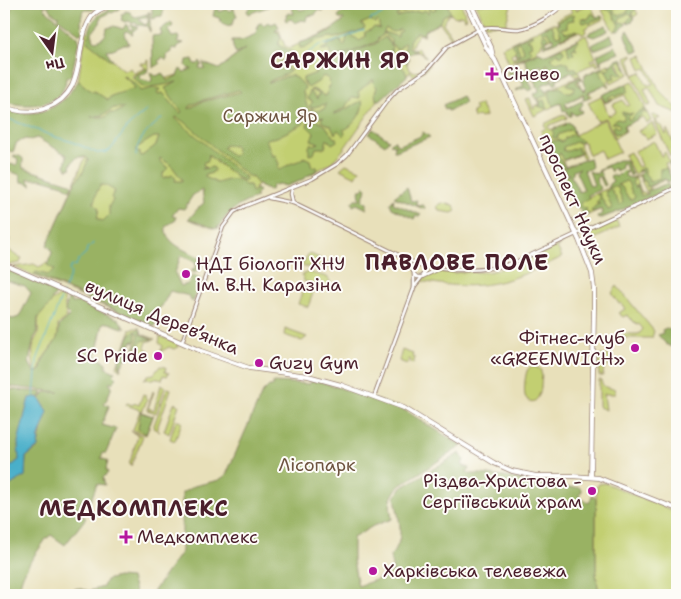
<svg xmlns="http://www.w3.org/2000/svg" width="681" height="599" viewBox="0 0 681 599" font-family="'Shantell Sans',sans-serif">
<rect width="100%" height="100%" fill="#fdfcf7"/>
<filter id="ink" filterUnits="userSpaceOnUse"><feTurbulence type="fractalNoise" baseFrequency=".02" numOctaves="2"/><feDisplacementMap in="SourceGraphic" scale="10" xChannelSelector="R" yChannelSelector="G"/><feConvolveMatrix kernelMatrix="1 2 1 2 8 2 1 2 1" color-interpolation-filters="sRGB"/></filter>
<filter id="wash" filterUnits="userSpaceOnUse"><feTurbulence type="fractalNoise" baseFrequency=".0096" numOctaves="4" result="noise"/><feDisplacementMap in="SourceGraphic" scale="20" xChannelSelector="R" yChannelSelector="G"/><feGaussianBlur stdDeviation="1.12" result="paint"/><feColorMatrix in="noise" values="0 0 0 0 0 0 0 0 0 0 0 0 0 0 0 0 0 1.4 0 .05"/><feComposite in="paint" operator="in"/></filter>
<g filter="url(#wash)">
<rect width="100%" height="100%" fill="#e8e0ba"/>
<g fill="#c2cf71" stroke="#86774e">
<path d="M360,4H461L465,13L464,14L467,18L464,19L462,15L456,17L449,14L443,23L453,38L452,39L440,23L424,31V36L419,34L414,41L411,48L415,50L417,48L421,52V54H424L427,58L418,52L410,53L406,57L409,58L407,65L410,70L416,72L425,67L427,64L429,65L426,69L414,76L410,72L381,96L343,150L332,162L312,174L283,186L282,183L267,186L257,185L249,199L199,185L169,213L160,229L178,257L148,325L14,267L34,264L39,267L46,263L48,264L58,242L51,237L85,158L47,142L76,94L86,30L89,33L95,45L124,70L130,68L134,73L145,68L143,65H141L140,63H146L147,60L149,61V69L131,76L142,86L196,69L218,70L263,34L279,30L285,46L290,48L322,34L345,21L346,13Z"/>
<path d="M476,4H513L511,5L506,24L485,25L482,24L484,22Z"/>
<path d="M580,4H583L575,7L576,10L590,4H597L592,8L597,18L602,16L604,19L585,28L586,32L582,35L580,31L562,39L560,35L541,43L542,45L536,49L537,52L515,61L513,57L516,56L515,52L511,54L514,61L509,63L502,47L550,24H558L557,19L572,12L570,8Z"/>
<path d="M615,4L617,8L627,4H642L635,9L638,14L614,32L602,10Z"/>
<path d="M586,35L596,58L591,60L592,62L596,60L599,65L597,66L595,63L578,71L580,75L575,77L572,72L557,79L551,69L542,72L540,69L543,68L541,65L533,68L535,71L538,70L540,73L537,75L538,77L542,76L543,79L547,77L546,73L549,71L553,77L551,78L552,81L537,87L524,59L515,62L539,52L544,55Z"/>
<path d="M632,54V56L629,58L634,75L641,72L647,85L653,84L646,68L641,70L636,57L642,55L660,91L677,108V113L659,106L649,87L644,89L651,105L647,106L625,57Z"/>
<path d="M622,58L629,74L611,83L610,80L608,81L610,87L608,88L606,84L589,92L592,96L583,100L584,98L583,95L565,103L569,108L564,110L560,103L534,116L526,99L530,98L533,109L535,108L534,106L540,104L533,96L581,76L583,80L581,79L578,81L582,90L588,89L584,79L586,78L584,75L609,64L610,65L615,61L621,72H622L617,60Z"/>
<path d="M633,81L651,121L646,123L643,117L624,126L626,131L615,138L606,118L597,121L588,102L601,96L609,116L616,112L613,104L623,100L626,106L629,105L625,95L605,103L602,95Z"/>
<path d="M480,104L486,116L480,118L478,116L474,118L472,112L476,110L474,107Z"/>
<path d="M565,114L567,118L548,126L550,130L569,122L575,135L605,119L620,152L604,159L600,150L589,155L584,142L579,143L576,136L585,157L582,158L581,154L563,161L565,166L559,169L541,131L546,128L544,124Z"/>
<path d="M654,115L660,118L656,120L658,125L662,126L666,135L667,129L675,146L672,148L674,152L677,154L670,156L652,116Z"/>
<path d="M652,123L657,134L646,139L643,134L641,135L638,131Z"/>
<path d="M654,141L661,156L664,155L663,153L665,152L670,162L665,163L672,180L667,182L666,179L649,187L653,195L649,197L639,176H637L635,177L642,193L645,192L648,197L602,218L601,209L584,217L577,202L642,173L641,171L634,174L624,155L630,152L638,167L641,166L635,151Z"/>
<path d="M346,164L360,170L356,177L340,169Z"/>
<path d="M442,203L454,205L456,211L452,213L439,211L437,206Z"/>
<path d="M616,219L619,227L594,239L590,231Z"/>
<path d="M4,237L10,239L6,247L15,255L22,258L20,263L9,265L4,262Z"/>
<path d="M563,243L557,247L562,257C507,284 481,292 420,281C435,268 440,272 457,273V272H488L507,267V266L525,259L526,260Z"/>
<path d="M309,253L335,266L334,267H304L302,265Z"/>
<path d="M308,272L327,277L330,281L329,285L323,287L304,281L302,275Z"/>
<path d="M304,286L314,290L308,307L298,304Z"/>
<path d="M617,286L654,331L652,338H617V334H639L643,329L639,324L637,325L627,315L623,317L618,313L625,309L621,303L619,304L612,293Z"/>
<path d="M62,296L64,298L66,318L58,325V338L42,360L40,369L37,372L34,371C33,361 31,350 35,340C37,335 38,337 38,333C39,329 38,324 38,321C39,309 52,298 62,296Z"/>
<path d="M135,328H140L142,334L155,339L147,342L145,348L150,351L146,356L143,355L144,352H138L139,348L137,347L135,351L133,350L136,343L132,341L126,356L127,358L124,361L120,370L117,366L131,329Z"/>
<path d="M285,329L307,337L302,341L284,335Z"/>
<path d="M160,336L177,344L178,347L174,349L169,347L160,352L163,346L159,343Z"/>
<path d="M402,350L413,354L412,357L415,358L413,364L410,363L411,360L409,359L407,364L399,361Z"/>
<path d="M599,355L610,356V365H604L603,376H599Z"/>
<path d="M160,366L166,367L165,372L169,373L167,376L163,375L162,380L155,378L152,380L148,379V378L144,379L148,375L154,374Z"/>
<path d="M533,366L540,369C543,375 541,381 541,388C540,395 535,408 526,398C523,394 525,376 527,371C529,367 530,367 533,366Z"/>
<path d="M599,380H601C602,388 608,388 615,389V394H604L606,410L599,407Z"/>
<path d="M161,385L165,386L156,413L147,410L153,391L154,392L148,408L154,410Z"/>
<path d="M167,388L171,389L157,429L160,432L153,428Z"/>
<path d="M143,394L146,395L145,398L147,400L142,412L152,416L154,414L146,435L133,430L140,410L126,405L127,403L133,405L134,403L139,405Z"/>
<path d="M174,403L179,405L169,434L164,431Z"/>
<path d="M176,420L182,422L175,441L170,439Z"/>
<path d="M131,431L143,436L131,466L129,465L138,436Z"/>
<path d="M605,483L677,512V595H599L596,573V498L597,486L599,484Z"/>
</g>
<g fill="#99b263" stroke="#726847" fill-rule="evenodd">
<path d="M13,4H95L93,10H83L81,20L82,32L80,34L58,18L59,16C54,15 50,10 49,6H44V8L78,37L79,41L71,76L66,78C65,107 25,109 4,101V31L7,30L4,24V18L8,17Z"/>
<path d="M152,4H170L164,9L162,17L158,16L154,19L152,18Z"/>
<path d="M212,4H223L219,6V12L227,9L229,11L232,10L233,7L237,16L235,17L233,24L229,26L222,23L219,18L213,16L215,8Z"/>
<path d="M249,4H253L256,6L267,4L268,7L248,14L247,10L251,7Z"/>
<path d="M316,4L336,5L332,8H325L322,11L318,10L315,15L307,16L306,21L302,20L295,23L291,19L286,21L285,19L288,13L294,14L292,8L296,6L300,10C306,8 311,9 316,6Z"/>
<path d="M362,4H390L388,8L393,4H400L397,5L412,4V8L402,13L399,11V14L396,15L397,17L417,11L422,12L424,10L429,13V8L433,10L436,9L434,5L431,4H450L448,6L451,14L449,13L443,16L439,23L424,31V35L418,32L413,35L409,41L410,45L408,47L417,51L410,53L406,56L408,58L407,64L403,56L406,43H404L400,48L396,49L391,43V40L384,34V32L398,37V33L402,31L400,29C394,33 392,33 386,28L382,36L377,39H379L376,42C363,47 343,59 330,55V52L328,50L324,51L321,50L328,46V43H335L338,40L342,41V45H345L347,37L351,35L360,41L366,36L364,33L372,29L374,27L380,29L378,21L375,23L370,20L361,24L365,27L363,30L335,38L330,37L317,40L307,47L300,48L299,43C310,40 321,36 330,31C335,27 337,25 343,21L344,19H339L338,16L341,13L354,10V8Z"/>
<path d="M632,4H641L632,13L634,20L628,24L627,21L632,16L629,13L620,18L619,22L625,23L626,25L618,31H616V29L619,26L612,11L605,9L613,6L615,13L619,15L627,12Z"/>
<path d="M117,6H120V9L112,13L108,12V14L101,17L100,23L92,33L94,40L96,41C104,38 106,36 107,28L114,26L123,29L126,24L130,30L133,29L130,26L131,25L138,27L132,32L133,35L127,31L124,32L129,44H124L113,49L106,50L112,59V61L87,41C92,16 96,16 117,6Z"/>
<path d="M125,11L130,12L133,16L136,17L147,14V18H140L139,20L145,25L148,23V12H150V32L147,26L137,25L135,22L133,24L129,21L125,22L121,20L122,18L121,14L125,13Z"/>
<path d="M592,13L596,17L601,16L602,18L592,21L590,24L588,22L583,23L581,18L588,19Z"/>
<path d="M573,14L575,15L573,17L574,20L567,21V28H561L566,33L577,30V31L562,38L561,37L557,42L544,46L542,34L547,35L549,38L546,40L547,44L554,41V38L551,37L547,31L543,33L540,29L552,25L556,36L561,35L557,25L559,24L558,21Z"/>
<path d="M171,22L173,26L168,30L172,37L178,36L179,39L177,42L184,43L178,46L177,49L172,48V52L167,55V60H165L163,58L158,61L160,64L153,68L152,36L162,35L160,30Z"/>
<path d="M268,22L272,24L276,22L279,27L275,31L278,32L281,37L278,45L295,53L284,56L279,60L277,59L279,52L276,50L275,58L270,59L278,65L279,62L286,60L289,64L287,70H291C286,77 275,76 268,83L291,75L300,81L305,87L303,92L309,113L303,124L277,137L266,139L272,156L275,155L279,164L278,167L279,170L292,163L302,160L304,157L310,160L312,167H317L318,169L300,181L286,186C279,184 280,183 272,186L271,190C264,191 255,183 252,176L250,177L245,174L186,123L176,117V119L247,179L244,181L235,177L233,172H228L221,165L216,162V160L211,158L209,154L208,161L204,162L203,165L206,167L202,169L213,167L215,169L212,173L205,175V177L217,183C228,180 237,176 245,185H250L252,192L256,189L259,191L256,194V198C239,204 226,212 218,229V226L216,229L188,219C195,214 197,207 204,203L202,190L193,195L184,209L178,208L172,216L176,217V220L166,226C163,244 190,252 203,259L200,271L192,273V270L196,267L195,262L181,255L175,273L181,286L188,284L191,277L194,275L200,278L194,300L192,302L189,296L170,291L162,306L153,314V319L156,324L154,327L34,274L36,272L48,275L55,270L47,265L52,253L51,249L47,245L76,181L83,172L88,160L86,157H77L71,164L70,169H67L65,166L67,155L37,138L30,140L26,139L17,142L13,152L4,149V109C27,116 49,115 67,96C71,92 74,85 79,81L92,92L94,91L108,100L111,96L135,88L128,80L122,76H124L138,86L140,91L153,88L161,89L157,92L158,94L163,93L180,113L182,112L180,109L165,88L177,82C165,85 155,87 143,87L133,77L147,68L148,71L139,77L140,79L151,82L152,79L150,72L156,76L163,73L167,81L177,76L180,69L184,72L192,69H189L186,66L187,60L193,59L195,64H198L200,62L202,64L199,68L205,69L203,63L219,69L245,49L236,54L233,47L232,40H242L256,34L258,24L261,23L264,25ZM239,90L241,92L201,102L189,109L190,106L200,101ZM114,108H124L116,113H109L106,117H91L103,115ZM154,137H159L156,145L142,156L140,155V152L135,150L138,147ZM225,145L235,146L237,153L233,156L223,148ZM160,158L171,165L183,181H175L176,179L173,175L163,178V173L168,168L160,161ZM101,185H105L115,191L111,197L113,200L109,206V215L103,221L97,219L99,209L94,203L97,191Z"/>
<path d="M606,25L608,31L594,37L588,35L590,32Z"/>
<path d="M628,30L639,50V51L633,52L631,50L625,36Z"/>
<path d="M532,34L533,35L526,40H530L532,45L528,47L531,51L530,54L516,59L515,58L524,51L519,42L516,43L520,53L517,55L515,51L516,49L512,45V43Z"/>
<path d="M611,35L614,42L594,50L592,45Z"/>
<path d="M385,37L392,46L391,50L394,55L393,57L405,70L407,76L380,100H376L375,93L377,87L373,83L374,80H372L358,92L360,98L353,97L347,104L346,107L333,114L340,112L359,102L362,101C365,111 352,128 343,130L345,132L344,136L338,130L335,134L331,127L332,126L322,122L321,120L324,117L319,118L310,115V110L312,109L317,111L324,109L326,104L310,108L309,106L313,102L307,99L310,91L317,99V96H319L318,93L310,90L313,89L325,96L327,95L328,86L330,87L329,79L323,76L318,82L308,88L303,81V78L316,73L321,65L334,58L375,44Z"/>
<path d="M577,40L578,42L575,46L577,49L574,48L572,49L574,54L569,55L567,45Z"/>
<path d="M615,46L619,53L601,60V65L597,55Z"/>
<path d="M561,48L563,49L564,53L561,56L557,53L551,57L552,60L557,63L563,61L569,64V68H576L578,72H570L557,79V83L555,85L552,81L542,85L547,95L538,99L540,101L544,100L547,109L538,106L541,104L534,94L539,91L538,87L532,76L529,81L533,89L529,91L525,88L516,91V90L524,85L518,72L509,75L507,72L520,70L532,76L525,60H521L539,52L546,55ZM546,64L549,65L547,69H551L556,79L551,80L548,75V78L544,79L542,76L538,77L537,75L540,73L538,70L535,71L533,68L541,65L543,70H545Z"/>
<path d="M622,58L628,72L621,60L616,63L620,71L624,74L619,75L615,72V78L610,79L605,69L608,70L610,67L608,65L613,64L614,61Z"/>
<path d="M603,67L604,69L599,71L609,87L606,84L588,92L589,96L585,100H583L584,94H581L578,97L565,103L567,108L582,101L583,104L578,110H582L583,112L575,115L571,112V116H569L566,110L563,111L561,103L553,106L549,94L551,92H547V90L560,87L565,92H571L575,89V87L567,85V84L580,77L583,80L581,79L576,82L582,90L585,91L586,89L583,82L586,75Z"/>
<path d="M626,84L628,86L627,93L619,95L616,97L614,95L609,97L608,99H613L605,102L602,95Z"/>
<path d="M462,96L465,103L448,111L447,108L445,109L443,105Z"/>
<path d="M644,109L646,114L643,111C641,119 631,123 623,126L625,131L615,134L612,127L615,125L618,128L620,126L617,123H611L617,119L623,120L625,115L622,114V112L629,114L633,113L627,118L630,120L638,112Z"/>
<path d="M314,119L326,126L334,138H337V141L332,144L327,139L325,148H316L314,154L309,155V147L311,143L314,145L319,143L311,140L314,133L307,126L309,120Z"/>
<path d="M568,122L572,125L574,133L570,130L558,135V138H553L552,136L554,134L552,130L565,125Z"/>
<path d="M373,129L389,140L385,145L369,134Z"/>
<path d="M423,132L430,137L396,151H394L395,145L390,144L394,140L397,145H400L421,136Z"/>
<path d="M573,134L582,141L580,143L576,142L563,147L564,151H568L578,147L579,149L577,151H581V153L564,160L560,153L558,156L565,167L589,158L592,166L590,169L584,170L590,186L594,185L589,171L597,174L599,170L606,185L604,186L600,177L598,176L596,180L601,189L588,195L589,198L581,203L582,207L587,209L585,212L589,213L585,216L576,205L562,175H569L568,173L565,172L564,168L560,170L547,142L558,140L562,142L565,138ZM580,168L576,172L584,190L579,192L571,176L573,174V171Z"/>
<path d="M15,155C28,158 21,160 23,168L70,183L72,185L70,190L63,185L42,179H27L31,183V186L28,183L21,182L20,175L4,169V160L7,164L17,165L18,159L13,156Z"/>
<path d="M618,160H626L632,175L630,176L629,172L626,173L625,176L630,178H635L632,183L635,188L636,185H638L641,196L648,194V189L650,190L666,184H668V187L677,184V185L615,213L598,219L597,217L603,213L602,209L592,212L591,211L595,206L600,204L596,202L600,199L597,194L599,193L608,210L612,208L605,191H608L609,184L613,181L610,177L613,175L616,177L623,170L625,172L627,171L625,164L621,163L622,168L616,171L614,168L611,170V172L608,167L600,170L599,169ZM626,181L628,182L632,193L635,196L633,199H629L622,187L617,185ZM614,186L619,189V192L623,202L620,205L610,188Z"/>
<path d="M670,161L677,179L671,182L664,179L647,187L646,181H642L640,176L642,171H637L642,168L645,169V174L648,177L649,182L660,178V169L666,168L673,180L676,178L669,164Z"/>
<path d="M365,186L367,188L362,200L367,203V209L357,204L353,206L352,202L355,199H360L359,190H362Z"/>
<path d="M407,187L411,201L417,200L416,203L417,206L423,205L425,207L424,209L394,197Z"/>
<path d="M394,199L393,203L421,215L419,217L416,216L414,219L392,208L390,203Z"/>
<path d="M5,268L57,292L52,299L51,303L38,318L37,334L34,338L29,362L34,372H38L41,369C41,352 60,347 59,326L70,315L65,311L68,299H70L72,303L81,302L83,305L119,319L123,326L126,328C119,329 111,321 103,323L96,356L106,363V368L115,372L113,374L117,378L113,382L109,383L112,387C109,393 108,399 104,403L109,406L102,425L117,429L115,431L106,453H103L101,458L108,461L106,469L108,473L103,478L105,485L97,484L91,500L81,503L77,509L86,518L65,545L51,535L46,539C36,554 17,576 20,595H4V489L25,476L26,457L37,449L44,420L47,414V410L40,399L45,392H59L4,386C4,375 8,365 10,354L4,352V317L13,319L19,317L31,293L25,286L5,280L4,269Z"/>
<path d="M677,327V350L666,344L658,335L663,333L662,330L666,328L674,330Z"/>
<path d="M139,329L141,330L140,334L152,339L142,341L139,346L134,350L138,342L139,334L136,332V342L132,341L131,342L126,358L120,368L119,362L130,334Z"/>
<path d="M311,381H319L401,408L462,446L399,486C389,498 389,503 392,519L373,526L353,538V560L358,586L384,577L393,571L390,556C407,540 398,518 395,497L401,488L460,453L464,460L462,465L469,468L467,472L470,474H481L535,481V483C546,486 568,489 579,487L582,490L581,493L579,495L581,500H584L589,503L592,496L596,498V573L599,595H151L182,551V493L194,486L219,480L226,475L262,393L269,386H273V382L310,384Z"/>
<path d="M4,389L43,392L40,398H29L18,446L20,455L19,460L4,472Z"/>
<path d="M141,410L142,413L153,416L146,434L138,429Z"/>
<path d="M118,577L131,578L136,595H58L78,588L89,591L103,587L106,580Z"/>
</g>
<path fill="#49afc9" stroke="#4a677a" d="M37,397L40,399L48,412L39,436L38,447L26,457L25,476L4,489V472L19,460L18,442L29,398Z"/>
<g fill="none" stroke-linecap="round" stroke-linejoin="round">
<g stroke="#49afc9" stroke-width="1">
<path d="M388,10L398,5"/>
<path d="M370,21L371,19C381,16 385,14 389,6"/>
<path d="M308,53L319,45L328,44L364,30"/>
<path d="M311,61L313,64"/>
<path d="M4,117L55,137L73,142L97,153L107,152L112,148L129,125L147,110"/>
<path d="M136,156C136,139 150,129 162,118"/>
<path d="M65,289L71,273L69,270L72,266L76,265L79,259L86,253L87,248L92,245L93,243"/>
<path d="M34,397L37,360L63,293"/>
</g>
</g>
</g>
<g filter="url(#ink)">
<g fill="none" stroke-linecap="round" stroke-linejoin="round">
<g stroke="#998072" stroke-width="4.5">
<g id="minor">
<path d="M95,4L98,11"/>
<path d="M483,28C496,25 507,30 519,29C533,27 554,14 564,4"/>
<path d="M292,188L291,194L293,203"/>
<path d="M269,198L293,203L421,266C454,272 486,273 518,261L677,187"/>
<path d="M408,260L413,271"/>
<path d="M422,277H417L414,274L413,269C416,265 420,264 424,267L425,272L423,276"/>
<path d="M414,287L422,277L437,270"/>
<path d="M182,342L223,227L234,212L245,206L312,179L337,164L347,155L387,101L397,90L427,70L447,47L478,30"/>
<path d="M374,397L414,288V274"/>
</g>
</g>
<g stroke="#998072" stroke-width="5.5">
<g id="major">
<path d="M466,4L487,49L495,60L579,240L592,273L594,289V308L591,477"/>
<path d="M471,4L491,47L493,57"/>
<path d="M4,107C18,112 32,114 46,108C91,92 71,43 93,15C98,9 107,7 113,4"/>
<path d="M4,264L201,351L249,368L308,376L341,385L404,408L494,463L512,471L536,476H572L599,478L677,509"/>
</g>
</g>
<use href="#minor" stroke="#fff" stroke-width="2.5"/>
<use href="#major" stroke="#fff" stroke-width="4"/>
</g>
</g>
<g fill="#b5179e" stroke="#fdfcf7" stroke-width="2">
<path d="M489.5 66.5h5v5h5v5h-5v5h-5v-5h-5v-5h5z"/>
<circle cx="186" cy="274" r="5"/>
<circle cx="635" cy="348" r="5"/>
<circle cx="158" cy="356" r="5"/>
<circle cx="259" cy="363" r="5"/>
<circle cx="592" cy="491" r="5"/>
<path d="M123.5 529.5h5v5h5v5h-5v5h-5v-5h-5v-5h5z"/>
<circle cx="373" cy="571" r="5"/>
</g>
<g text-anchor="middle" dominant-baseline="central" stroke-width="4" stroke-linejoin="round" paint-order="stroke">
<g font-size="18" fill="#4a1f2b" stroke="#fdfcf7" text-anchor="start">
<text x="503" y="74">Сінево</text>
<text x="196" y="264">НДІ біології ХНУ<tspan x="196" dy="21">ім. В.Н. Каразіна</tspan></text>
<text x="625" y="338" text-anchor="end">Фітнес-клуб<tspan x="625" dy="21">«GREENWICH»</tspan></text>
<text x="148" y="356" text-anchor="end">SC Pride</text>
<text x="269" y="363">Guzy Gym</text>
<text x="582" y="481" text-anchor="end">Різдва-Христова -<tspan x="582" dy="21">Сергіївський храм</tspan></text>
<text x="137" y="537">Медкомплекс</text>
<text x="383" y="571">Харківська телевежа</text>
</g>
<g font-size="18" fill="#6e5440" stroke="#fdfcf7">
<text x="270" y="116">Саржин Яр</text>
<text x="317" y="465">Лісопарк</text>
</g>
<g font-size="18" fill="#4a1f2b" stroke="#fdfcf7">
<text transform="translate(573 199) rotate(66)">проспект Науки</text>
<text transform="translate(162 317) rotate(23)">вулиця Дерев’янка</text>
</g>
<g font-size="22" font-weight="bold" letter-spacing="1" fill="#4a1f2b" stroke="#fdfcf7">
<text x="340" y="60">САРЖИН ЯР</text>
<text x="457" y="262">ПАВЛОВЕ ПОЛЕ</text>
<text x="134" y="508">МЕДКОМПЛЕКС</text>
</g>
</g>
<rect width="681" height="599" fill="none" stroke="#fdfcf7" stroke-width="20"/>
<g transform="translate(52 52) rotate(166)" stroke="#fdfcf7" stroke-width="4" paint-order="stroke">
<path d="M0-4L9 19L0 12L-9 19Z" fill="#4a1f2b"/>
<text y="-8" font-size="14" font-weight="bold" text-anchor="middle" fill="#4a1f2b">Пн</text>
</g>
</svg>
